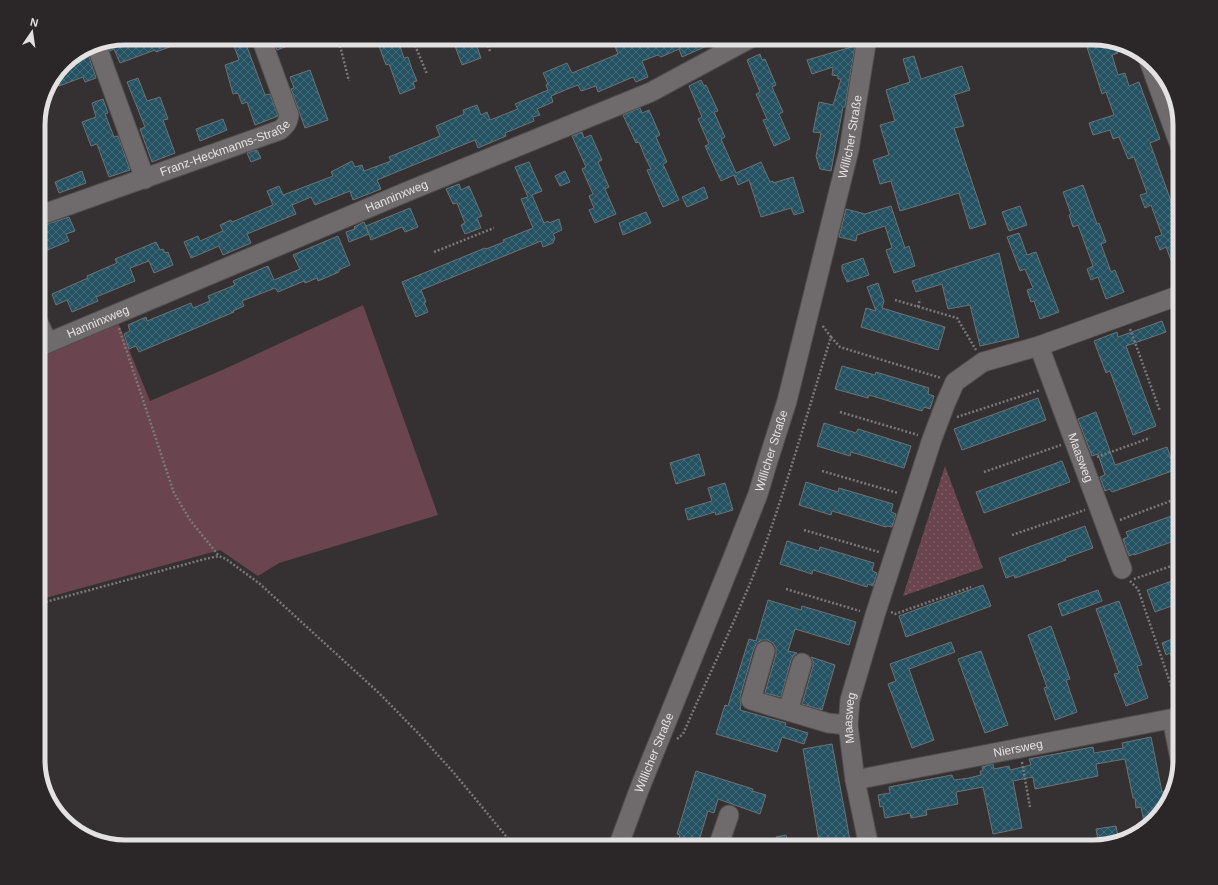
<svg xmlns="http://www.w3.org/2000/svg" width="1218" height="885" viewBox="0 0 1218 885" font-family="Helvetica,sans-serif">
<defs>
<pattern id="park-dots" width="8" height="8" patternUnits="userSpaceOnUse"><rect width="8" height="8" fill="#6a444e"/><path d="M2 2h.1M6 6h.1" fill="none" stroke="#7f5f67" stroke-width="1.8" stroke-linecap="round"/></pattern>
<pattern id="building-cross-hatch" width="8" height="8" patternUnits="userSpaceOnUse"><rect width="8" height="8" fill="#255262"/><path d="M0 0l8 8M0 8l8-8" fill="none" stroke="#446b78"/></pattern>
</defs>
<rect width="100%" height="100%" fill="#353132"/>
<path fill="#6a444e" d="M363,305L438,515L279,563L258,576L220,550L38,600V352L117,320L150,401L220,371Z"/>
<path fill="url(#park-dots)" d="M945,466L983,568L903,596Z"/>
<g fill="url(#building-cross-hatch)" stroke="#6d7274">
<path d="M124,38H191V39L156,52L155,50L120,63L114,49L110,51L107,42Z"/>
<path d="M273,38H306V39L277,50Z"/>
<path d="M376,38H397L404,58L408,57L412,69L417,81L413,82L415,88L400,94L389,64L386,65Z"/>
<path d="M452,38H474L481,58L462,65Z"/>
<path d="M626,38L628,43L639,38H725L682,57L679,49L661,57L658,55L642,61L648,77L636,82L633,77L598,92L596,86L581,91L578,85L565,90L551,96L553,102L537,109L540,115L533,117L534,121L505,133L506,136L478,148L475,140L416,164L377,180L381,189L353,200L350,191L315,205L311,197L292,205L296,214L247,234L251,243L223,255L219,246L191,258L184,242L198,236L200,241L223,231L220,225L231,220L232,222L273,205L267,191L279,186L283,195L333,176L331,172L352,161L355,167L362,165L364,171L391,161L389,157L440,136L436,126L464,114L463,110L477,105L481,115L487,112L490,120L518,109L515,104L548,90L546,85L548,84L543,73L567,63L572,73L618,54L614,44Z"/>
<path d="M1084,38H1094L1116,46L1118,53L1112,55L1118,75L1125,73L1129,86L1139,82L1160,139L1150,143L1180,226V281H1179L1166,247L1160,250L1155,237L1162,235L1151,205L1145,208L1140,195L1147,193L1134,157L1128,159L1119,137L1113,139L1110,130L1093,135L1089,123L1114,115L1106,92L1102,94Z"/>
<path d="M244,39L265,95L270,94L278,116L255,125L247,102L242,104L238,93L233,94L225,65L239,60L233,43Z"/>
<path d="M855,46L845,107H843L831,171L820,169L816,156L821,133L813,132L819,102L833,105L841,79H838V76L832,75L833,67L812,74L807,60Z"/>
<path d="M86,48L96,78L85,82L83,77L59,86L55,75L67,60Z"/>
<path d="M760,54L762,60L765,59L776,85L772,87L783,112L779,114L790,139L774,146L763,120L767,119L756,94L760,92L747,60Z"/>
<path d="M914,56L921,79L962,66L970,90L954,95L964,126L954,128L986,224L970,229L959,193L900,211L891,181L880,184L873,160L889,155L880,125L895,121L886,90L910,82L903,59Z"/>
<path d="M310,70L328,120L305,128L291,89L294,88L290,77Z"/>
<path d="M138,78L147,101L160,97L168,119L163,120L175,153L152,162L140,129L145,127L127,82Z"/>
<path d="M701,80L704,86L706,85L718,111L714,112L725,137L721,139L736,173L761,162L770,182L773,181V183L793,177L804,212L794,215L791,208L761,217L749,180L738,185L734,175L721,181L705,146L709,144L698,119L702,117L689,86Z"/>
<path d="M103,99L108,113L105,114L114,137L118,136L130,170L109,177L97,144L91,146L82,122L96,117L92,103Z"/>
<path d="M640,108L642,113L649,110L653,119L660,135L656,137L667,162L663,164L679,200L663,207L647,170L651,169L645,157L639,142L636,143L623,115Z"/>
<path d="M223,119L227,130L200,141L196,129Z"/>
<path d="M582,132L584,138L591,135L602,160L598,162L609,187L605,189L616,214L595,223L589,210L594,208L589,196L593,194L582,169L586,167L572,136Z"/>
<path d="M257,150L261,158L251,162L247,153Z"/>
<path d="M529,162L542,191L532,195L544,223L548,221L549,223L559,219L562,230L553,234L555,238L553,243L543,247L541,241L421,290L426,302H424L428,312L416,317L402,282L485,248L486,249L504,242L503,240L533,228L521,199L528,197L515,167Z"/>
<path d="M82,171L86,183L59,193L55,182Z"/>
<path d="M565,171L570,182L560,186L555,176Z"/>
<path d="M459,184L461,190L469,186L482,216L477,218L481,228L465,234L461,225L465,223L457,203L453,204L446,189Z"/>
<path d="M1083,185L1097,224L1099,223L1106,242L1101,244L1111,272L1115,270L1124,292L1106,299L1098,277L1091,280L1087,269L1093,266L1078,225L1073,227L1069,215L1071,214L1063,192Z"/>
<path d="M704,187L708,198L687,207L682,197Z"/>
<path d="M891,206L905,248L909,246L915,266L894,273L886,250L892,248L885,226L857,235L856,241L839,237L846,209L865,214Z"/>
<path d="M1020,206L1027,225L1009,231L1002,212Z"/>
<path d="M410,208L418,227L405,232L402,227L371,240L366,226Z"/>
<path d="M646,212L651,223L623,235L619,223Z"/>
<path d="M69,217L75,231L66,234L69,241L38,254V227Z"/>
<path d="M364,222L369,234L349,242L346,232L355,229L354,227Z"/>
<path d="M1019,233L1027,255L1036,252L1059,312L1040,319L1034,301L1031,302L1027,290L1033,288L1025,269L1020,271L1007,237Z"/>
<path d="M338,236L350,265L339,270V272L318,281L317,278L305,283L304,281L278,292L275,288L242,301L244,306L233,311L234,312L139,352L136,346L129,349L124,334L130,331L128,325L146,317L147,321L191,303L193,308L210,301L208,296L235,285L233,281L268,266L274,280L300,269L293,255Z"/>
<path d="M156,242L160,250L163,249L165,253L168,252L173,265L154,273L149,261L130,268L135,281L96,297L98,301L72,312L67,300L56,305L52,294L88,278L87,276L117,263L115,259Z"/>
<path d="M999,253L1019,337L980,346L970,305L948,309L942,284L916,292L912,281Z"/>
<path d="M863,258L869,275L847,282L842,270V265Z"/>
<path d="M878,283L884,301L882,308L945,327L938,350L861,327L866,308L876,311L867,287Z"/>
<path d="M1162,321L1166,332L1126,346L1156,426L1133,435L1110,371L1106,373L1094,341L1117,332L1118,337Z"/>
<path d="M842,366L875,375L876,372L929,388L928,394L934,396L930,409L924,407L922,411L869,395L868,398L835,389Z"/>
<path d="M1038,398L1046,420L962,450L954,429Z"/>
<path d="M1096,412L1115,465L1167,447L1175,470L1112,492L1110,489L1105,491L1100,477L1105,475L1098,454L1092,456L1078,419Z"/>
<path d="M824,423L856,433L858,429L911,446L904,468L851,452L850,456L817,446Z"/>
<path d="M699,454L705,475L676,484L670,463Z"/>
<path d="M1062,461L1070,482L984,513L976,492Z"/>
<path d="M806,482L838,492L839,488L893,504L891,512L896,514L892,527L887,526L886,527L832,511L831,515L799,505Z"/>
<path d="M725,483L733,510L716,515L715,512L688,520L685,509L712,501L708,488Z"/>
<path d="M1180,513V539L1134,555V554L1129,556L1123,539L1128,537L1126,532Z"/>
<path d="M1085,526L1093,548L1065,558L1066,560L1015,578L1014,575L1006,578L999,558Z"/>
<path d="M787,541L819,551L820,547L874,563L872,571L877,573L873,586L868,584L867,587L813,570L812,574L780,564Z"/>
<path d="M1180,578V603L1155,612L1147,590Z"/>
<path d="M983,585L991,606L906,637L899,616Z"/>
<path d="M1098,590L1102,601L1062,616L1058,604Z"/>
<path d="M768,600L801,610L802,606L856,622L849,645L795,629L788,651L797,653L794,655L791,660L781,697L765,693L776,654V648L773,643L768,640H762L757,643L754,648L740,697L741,705L740,710L786,723L785,726L808,733L804,744L782,737L777,752L716,734L725,705L728,706L749,639L756,641Z"/>
<path d="M1119,601L1142,665L1137,666L1148,698L1126,706L1114,674L1119,673L1096,609Z"/>
<path d="M1051,626L1070,679L1066,680L1077,712L1055,720L1044,688L1047,687L1028,635Z"/>
<path d="M1180,636V677H1178L1170,653L1166,655L1162,643Z"/>
<path d="M951,642L955,652L909,669L934,740L912,748L888,684L896,681L890,664Z"/>
<path d="M981,651L1008,725L985,733L958,659Z"/>
<path d="M811,657L835,665L822,710L802,704L813,666V661Z"/>
<path d="M1151,737L1162,792L1167,791L1168,796L1162,813L1155,819L1144,821L1141,807L1136,808L1135,798H1133L1125,759L1096,764L1098,776L1035,789L1033,777L1013,781L1022,828L993,834L983,787L956,792L958,804L926,810L927,815L911,818L910,813L885,818L883,806L880,807L878,795L890,793L889,787L952,775L954,780L969,778L981,775L980,771H983L982,767L993,764L994,769L1009,766L1010,770L1031,765L1029,759L1093,747L1094,753L1123,748L1122,743Z"/>
<path d="M832,744L846,818L851,847H820L803,749Z"/>
<path d="M696,771L753,789L752,791L766,795L760,814L718,799L714,813L708,811L697,847H684L677,845L680,835L677,834Z"/>
<path d="M1116,826L1119,841L1099,846L1096,829Z"/>
<path d="M786,835L789,847H778L776,837Z"/>
</g>
<g fill="none" stroke-linecap="round" stroke-linejoin="round">
<g stroke="#514d4e" stroke-width="21">
<g id="minor">
<path d="M96,44L145,179"/>
<path d="M1148,58L1180,146"/>
<path id="s1" d="M38,216L280,130C285,126 288,123 289,115L261,38"/>
<path d="M38,322L48,343"/>
<path id="s2" d="M1039,346L1122,569"/>
<path id="s3" d="M38,347L411,190L651,92L751,38"/>
<path d="M765,651L751,700L828,723L848,725"/>
<path d="M788,711L802,663"/>
<path d="M1172,719L1180,759"/>
<path id="s4" d="M855,780L1180,717"/>
<path id="s5" d="M618,847L639,790L734,555L758,494L767,464L787,401L849,150L867,38"/>
<path d="M718,847L729,815"/>
<path id="s6" d="M869,847L855,780L848,725L850,700L875,615L932,439L946,402L955,382L983,362L1039,346L1180,295"/>
</g>
</g>
<g stroke="#7b7879" stroke-width="2.5" stroke-dasharray="2 2" stroke-linecap="butt">
<path d="M338,38L349,81"/>
<path d="M412,38L427,74"/>
<path d="M485,38L490,51"/>
<path d="M434,252L494,228"/>
<path d="M895,300L957,318L976,350"/>
<path d="M918,307L920,299"/>
<path d="M119,328L174,493L190,520L219,556"/>
<path d="M1130,329L1160,411"/>
<path d="M831,337L840,347L941,378"/>
<path d="M840,412L918,435"/>
<path d="M957,417L1040,390"/>
<path d="M1097,457L1150,438"/>
<path d="M822,471L898,493"/>
<path d="M984,472L1061,445"/>
<path d="M1120,520L1173,500"/>
<path d="M804,530L879,552"/>
<path d="M1012,535L1085,510"/>
<path d="M1134,579L1180,563"/>
<path d="M1130,581L1138,589L1177,703"/>
<path d="M786,589L860,611"/>
<path d="M38,604L205,559L219,556L226,559L260,584L379,693L418,733L454,773L515,847"/>
<path d="M891,612L895,614L971,587"/>
<path d="M677,739L683,734C710,672 740,612 764,548C789,479 809,407 831,337L822,325"/>
<path d="M1022,762L1030,807"/>
</g>
<use href="#minor" stroke="#6f6a6b" stroke-width="19"/>
</g>
<g text-anchor="middle" dominant-baseline="central" stroke-width="4" stroke-linejoin="round" paint-order="stroke">
<g font-size="12" fill="#e4e1e2" stroke="#2b2728">
<text stroke="none"><textPath href="#s5" startOffset="749">Willicher Straße</textPath></text>
<text stroke="none"><textPath href="#s1" startOffset="199">Franz-Heckmanns-Straße</textPath></text>
<text stroke="none"><textPath href="#s3" startOffset="389">Hanninxweg</textPath></text>
<text stroke="none"><textPath href="#s3" startOffset="65">Hanninxweg</textPath></text>
<text stroke="none"><textPath href="#s5" startOffset="425">Willicher Straße</textPath></text>
<text stroke="none"><textPath href="#s2" startOffset="119">Maasweg</textPath></text>
<text stroke="none"><textPath href="#s6" startOffset="131">Maasweg</textPath></text>
<text stroke="none"><textPath href="#s4" startOffset="166">Niersweg</textPath></text>
<text stroke="none"><textPath href="#s5" startOffset="101">Willicher Straße</textPath></text>
</g>
</g>
<path d="M0 0H1218V885H0ZM125 45H1093A80 80 0 0 1 1173 125V760A80 80 0 0 1 1093 840H125A80 80 0 0 1 45 760V125A80 80 0 0 1 125 45Z" fill="#2b2728" fill-rule="evenodd"/>
<path fill="none" stroke="#e4e1e2" stroke-width="5" d="M125 45H1093A80 80 0 0 1 1173 125V760A80 80 0 0 1 1093 840H125A80 80 0 0 1 45 760V125A80 80 0 0 1 125 45Z"/>
<g transform="translate(32 32) rotate(13)" stroke="#2b2728" stroke-width="3" paint-order="stroke">
<path d="M0-3L7 15L0 10L-7 15Z" fill="#e4e1e2"/>
<text y="-6" font-size="11" font-weight="bold" text-anchor="middle" fill="#e4e1e2">N</text>
</g>
</svg>
